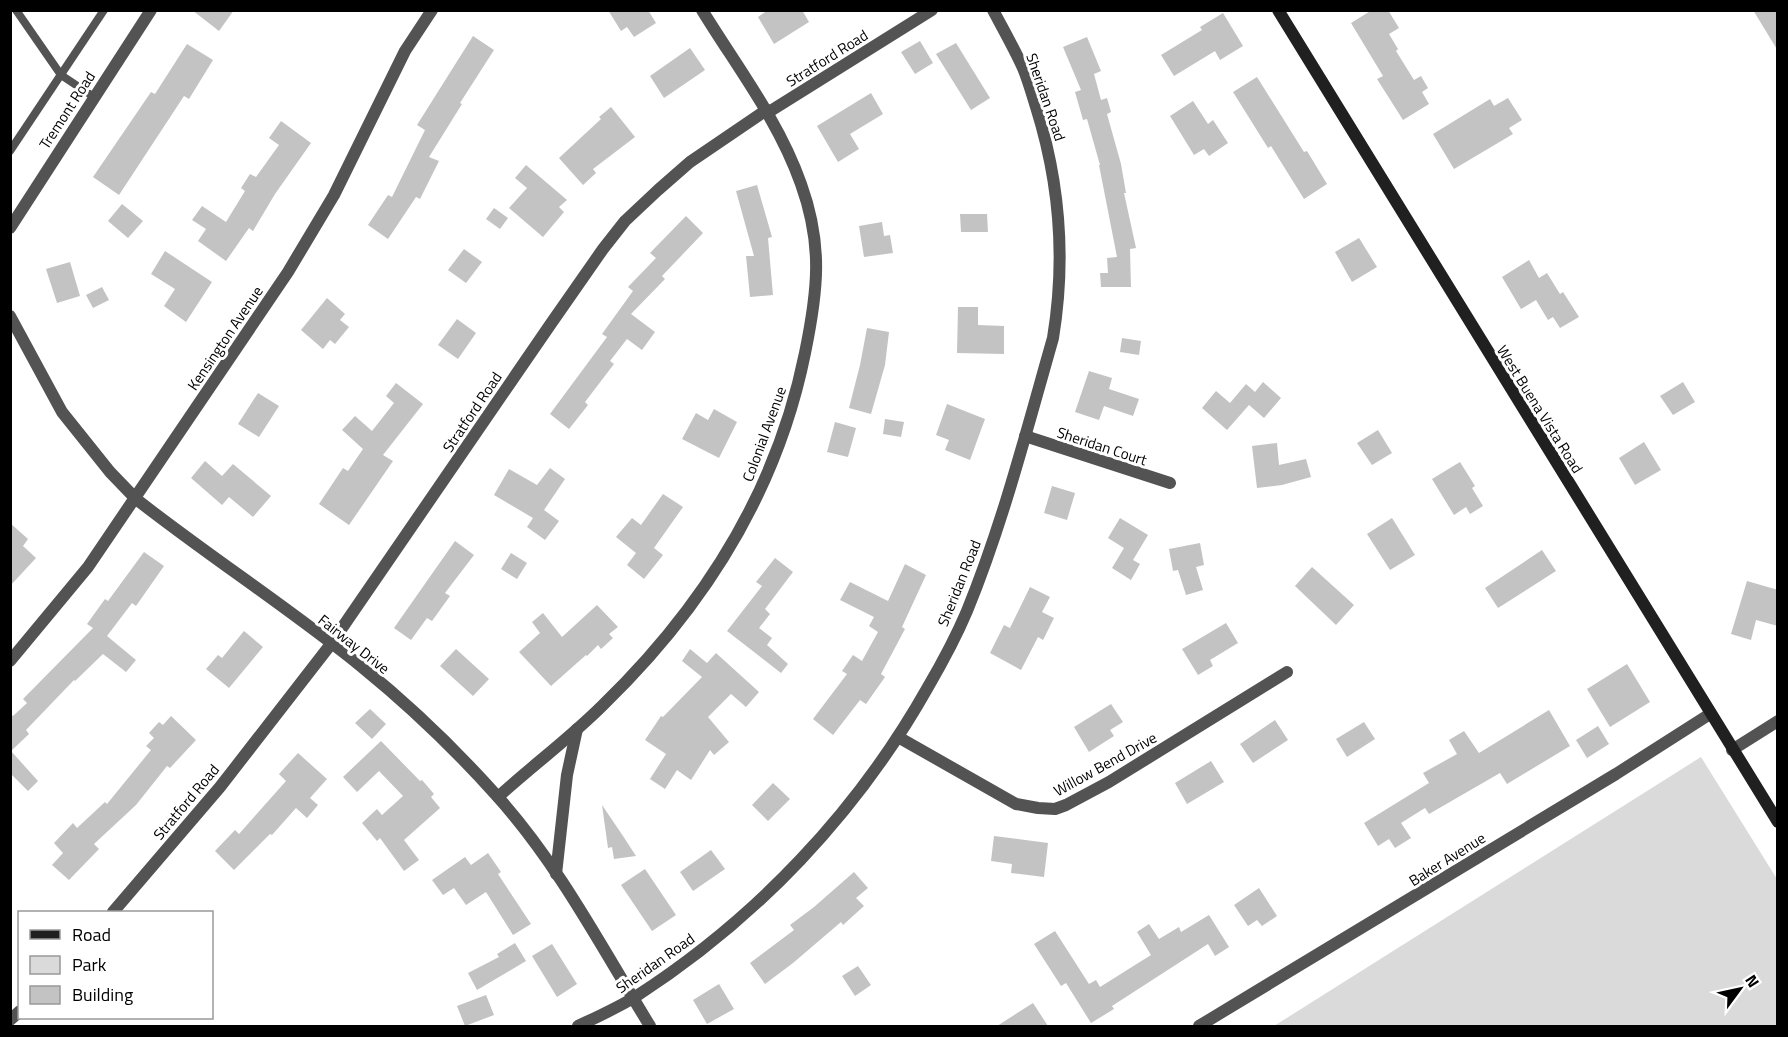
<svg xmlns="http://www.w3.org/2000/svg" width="1788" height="1037" viewBox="0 0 1788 1037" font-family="'Titillium Web',sans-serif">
<rect width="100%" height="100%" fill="#fff"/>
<path fill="#dadada" d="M1701,757L1777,879V1026H1274Z"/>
<g fill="#c3c3c3">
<path d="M192,10H234L219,31Z"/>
<path d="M608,10H648L656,23L634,37L627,27L621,31Z"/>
<path d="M768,10H802L809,22L774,44L758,17Z"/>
<path d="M1372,10H1388L1399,28L1389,34L1398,49L1396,51L1414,80L1421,76L1428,88L1422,92L1429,104L1403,120L1377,79L1383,76L1351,23Z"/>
<path d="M1753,10H1778V51Z"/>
<path d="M1223,13L1243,46L1220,60L1215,51L1174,76L1161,55L1202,30L1200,27Z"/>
<path d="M473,36L494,50L460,103L462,104L429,157L439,161L420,199L416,197L388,239L368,225L388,195L392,197L425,130L417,125Z"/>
<path d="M1087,37L1101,71L1094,74L1101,100L1107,98L1111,112L1107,114L1121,164L1126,193H1124L1136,248L1130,249L1131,287H1101L1100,273H1108L1107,258L1117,257L1099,165H1100L1087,119L1083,120L1075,92L1081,90L1063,47Z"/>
<path d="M920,41L933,63L915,74L901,52Z"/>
<path d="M956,43L990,98L971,110L936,54Z"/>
<path d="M187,44L213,60L189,99L184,96L119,195L93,177L151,92L155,94Z"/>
<path d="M690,48L705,70L664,98L650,76Z"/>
<path d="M1257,77L1304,152L1307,151L1327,184L1304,199L1271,146L1268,148L1233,92Z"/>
<path d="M871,93L883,114L850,134L859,149L838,162L817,126Z"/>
<path d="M1508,98L1522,120L1509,128L1513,134L1454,169L1433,134L1490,99L1494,106Z"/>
<path d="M1193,101L1208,124L1213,120L1228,143L1209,156L1204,149L1194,155L1170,116Z"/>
<path d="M611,107L635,137L593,169L596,173L583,185L559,158L601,119L599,117Z"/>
<path d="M281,121L311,143L275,194L253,231L249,228L226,261L198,241L206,229L192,220L202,206L226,222L245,191L241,188L250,174L256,177L279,145L269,138Z"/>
<path d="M526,165L567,200L559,207L564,212L543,237L509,208L527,188L515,178Z"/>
<path d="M757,185L772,237L768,238L773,295L750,297L746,256H754L736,191Z"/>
<path d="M122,204L143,221L128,238L108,221Z"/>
<path d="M494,208L508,218L500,229L486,219Z"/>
<path d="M960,214H987L988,232H961Z"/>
<path d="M686,216L703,233L662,276L665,279L631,314L655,332L642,350L627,339L610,361L614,364L585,402L588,405L569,429L550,414L607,337L602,334L633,291L628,287L656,258L650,253Z"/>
<path d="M882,222L884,236L890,235L893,253L864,257L859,226Z"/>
<path d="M1359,238L1377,267L1352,282L1335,252Z"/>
<path d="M464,249L482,262L466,283L448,270Z"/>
<path d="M165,251L212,282L186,322L164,306L175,289L151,274Z"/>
<path d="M1529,260L1539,278L1547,273L1560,294L1563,292L1579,317L1560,328L1553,317L1548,320L1536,300L1521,309L1502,277Z"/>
<path d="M70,262L80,296L57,303L46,269Z"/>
<path d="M102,287L109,300L93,308L86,295Z"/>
<path d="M327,298L345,314L340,320L349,327L335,344L330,340L323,349L301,330Z"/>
<path d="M958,307H978V325L1004,326V354L957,353Z"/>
<path d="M457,319L476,333L458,359L438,345Z"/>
<path d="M867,328L889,332L885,365L871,414L849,408L860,365Z"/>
<path d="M1122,338L1141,341L1139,355L1120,352Z"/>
<path d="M1089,371L1112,378L1109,389L1139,399L1133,416L1104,406L1099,420L1075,412Z"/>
<path d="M1263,382L1281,398L1264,418L1249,405L1227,430L1202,408L1216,391L1230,403L1246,384L1255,392Z"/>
<path d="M1683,382L1695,402L1673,415L1660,396Z"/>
<path d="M396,383L423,404L383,455L393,461L349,525L319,504L343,468L348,471L363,449L342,430L355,416L372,431L394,403L386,396Z"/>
<path d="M258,393L279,406L259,437L238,424Z"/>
<path d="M947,404L985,419L970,460L945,450L949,440L936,435Z"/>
<path d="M714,409L737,422L719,458L682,439L696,413L708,420Z"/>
<path d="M885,419L904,422L901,437L883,434Z"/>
<path d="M835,422L856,428L848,457L827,452Z"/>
<path d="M1378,430L1392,453L1372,465L1357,443Z"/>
<path d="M1644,442L1661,470L1635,485L1619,458Z"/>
<path d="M1277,443L1279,465L1306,459L1311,477L1282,485L1257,488L1252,446Z"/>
<path d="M205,461L222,476L233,464L271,496L253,517L229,497L222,505L191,478Z"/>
<path d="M1460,462L1475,486L1472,488L1483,506L1470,514L1466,507L1454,515L1432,479Z"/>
<path d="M550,468L565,479L544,510L559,521L545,540L527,527L533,518L494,495L509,469L537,485Z"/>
<path d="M1052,486L1075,493L1067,520L1044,513Z"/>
<path d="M663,494L683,507L654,548L663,555L644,579L627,565L636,553L616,537L632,518L641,525Z"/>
<path d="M1120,518L1148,535L1133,560L1140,564L1131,580L1112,568L1124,548L1108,538Z"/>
<path d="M1392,518L1415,555L1390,570L1367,534Z"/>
<path d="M10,523L28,539L23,546L36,558L10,586Z"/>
<path d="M455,541L474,555L445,593L450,596L432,621L427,618L411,640L394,628Z"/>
<path d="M1200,543L1204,565L1196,567L1203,590L1186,595L1178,570L1173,571L1169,549Z"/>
<path d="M1542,550L1556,571L1498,608L1485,588Z"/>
<path d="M144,552L164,566L136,606L132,603L107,636L136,660L126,672L103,654L75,681L74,680L26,730L29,734L11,751L38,781L28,791L10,773V714L13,716L27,703L23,699L93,628L87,624L105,599L108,601Z"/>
<path d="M511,553L527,563L517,579L501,569Z"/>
<path d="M775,558L793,572L765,609L770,614L759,628L772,638L767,645L788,664L781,673L727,631L762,586L756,582Z"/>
<path d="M905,564L926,575L902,627L905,629L881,674L885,677L866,704L860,700L833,735L813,719L847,674L842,671L853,655L862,661L878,632L869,626L874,617L840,600L850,582L888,601Z"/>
<path d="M1312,567L1354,605L1336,625L1295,586Z"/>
<path d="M1747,581L1778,590V626L1756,620L1751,640L1731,634Z"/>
<path d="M1030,587L1050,597L1042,612L1054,618L1043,640L1038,637L1021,670L990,653L1004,625L1010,628Z"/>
<path d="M597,605L618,627L609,634L613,638L601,649L598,645L587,656L586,655L551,686L519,652L540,633L532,622L543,613L562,637Z"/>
<path d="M1226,623L1238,643L1210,660L1213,666L1198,675L1182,649Z"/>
<path d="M244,631L263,647L229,688L206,669L218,655L222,658Z"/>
<path d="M456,649L489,679L473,696L440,666Z"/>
<path d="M690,649L707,663L716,653L759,692L746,707L731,694L708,717L729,742L714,755L710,750L691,780L677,770L665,789L650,779L666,754L645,740L661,716L663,717L702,677L682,661Z"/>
<path d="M1627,664L1650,702L1610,727L1587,689Z"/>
<path d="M1111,704L1123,722L1110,730L1114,736L1089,752L1074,727Z"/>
<path d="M370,709L386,724L372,739L355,723Z"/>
<path d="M1549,710L1570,746L1507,784L1500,773L1429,814L1425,808L1401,823L1411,838L1395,848L1389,839L1378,846L1364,823L1429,783L1423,773L1457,754L1449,740L1464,731L1479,753Z"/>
<path d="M171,716L196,740L170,768L167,766L136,805L94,844L99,849L69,880L52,865L63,853L54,843L73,823L77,828L105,802L107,804L151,750L146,746L154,738L149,733L159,722L163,725Z"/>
<path d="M1275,720L1288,740L1253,763L1240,744Z"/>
<path d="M1364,722L1375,739L1347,757L1336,739Z"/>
<path d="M1598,726L1609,744L1587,758L1576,740Z"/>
<path d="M381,741L420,781L422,780L434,794L431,797L440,808L404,840L419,860L404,871L380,838L377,841L362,823L377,809L382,815L403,796L379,771L357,792L343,777Z"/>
<path d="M298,753L327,779L310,798L318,805L307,818L296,808L272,835L270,834L234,870L215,851L235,830L239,834L286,781L279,774Z"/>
<path d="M1211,761L1224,782L1187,804L1175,783Z"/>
<path d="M773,783L790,799L768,821L752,805Z"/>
<path d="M602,805L623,836L636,856L614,859L612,847L608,848Z"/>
<path d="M994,836L1048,843L1044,877L1011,873L1012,864L991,861Z"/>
<path d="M711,850L725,869L693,891L680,872Z"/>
<path d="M488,853L501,872L498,874L531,924L513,935L486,892L466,905L454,888L443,895L432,880L465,857L471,865Z"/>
<path d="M645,869L676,915L652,931L621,885Z"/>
<path d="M854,872L868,888L856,898L864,906L843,925L841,922L793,963L765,984L750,963L794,930L790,925L814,907Z"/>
<path d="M1259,888L1277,916L1262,926L1257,920L1248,926L1234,905Z"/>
<path d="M1209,915L1229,947L1215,956L1208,944L1112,1006L1114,1009L1091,1023L1066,983L1061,986L1034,944L1055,931L1089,984L1096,980L1100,987L1151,955L1137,932L1149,924L1159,939L1179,927L1181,932Z"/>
<path d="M515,943L526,961L477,990L468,973L499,957L497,954Z"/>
<path d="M552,944L577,984L557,997L532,956Z"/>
<path d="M858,966L871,985L855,996L842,976Z"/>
<path d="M719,984L734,1009L707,1024L693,1000Z"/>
<path d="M486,995L494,1015L465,1026L457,1006Z"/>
<path d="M1033,1003L1048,1026H997Z"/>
</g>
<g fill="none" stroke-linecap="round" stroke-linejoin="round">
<g stroke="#535353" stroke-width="8">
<path d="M16,10L61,75L94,97"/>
<path d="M10,151L104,10"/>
</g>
<g stroke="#535353" stroke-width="12">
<path d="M10,228L151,10"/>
<path d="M10,316L62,412L110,472L136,499C210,557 289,608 362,667C410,706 455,749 497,796C559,865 602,948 650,1026"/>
<path d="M1025,436L1170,483"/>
<path d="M10,661L88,567L288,272L334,195L405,51L432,10"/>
<path d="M898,737L1016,804L1038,808L1055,809L1066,805L1109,782L1287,672"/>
<path d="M1732,750L1778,721"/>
<path d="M498,797C532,766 570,738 603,705C704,607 777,492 805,353C818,290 823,245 801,184C779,121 737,67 702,10"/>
<path d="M556,874L567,775L577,729"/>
<path d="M113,912L220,787L331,644L550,325L603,249L625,221L658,190L690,162L765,111L772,110L932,10"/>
<path d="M10,1020L20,1011"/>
<path d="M578,1026C597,1017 617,1008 635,997C756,919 857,813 928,687C942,663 956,637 967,611C1003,523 1027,429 1053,338C1066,259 1060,183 1036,107C1032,94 1028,80 1023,68C1014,48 1003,29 993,10"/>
<path d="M1199,1026L1616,774L1710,714"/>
</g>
<path stroke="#202020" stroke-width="12" d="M1278,10L1778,822"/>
</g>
<g text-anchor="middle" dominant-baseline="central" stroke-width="6" stroke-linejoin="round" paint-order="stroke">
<g font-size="15" fill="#000" stroke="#fff">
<text transform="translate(827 58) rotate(-32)">Stratford Road</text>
<text transform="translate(1046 97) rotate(71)">Sheridan Road</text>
<text transform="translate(67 110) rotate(-57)">Tremont Road</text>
<text transform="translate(225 338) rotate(-56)">Kensington Avenue</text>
<text transform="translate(1540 409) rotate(58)">West Buena Vista Road</text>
<text transform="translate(472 412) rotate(-56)">Stratford Road</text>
<text transform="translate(764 434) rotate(-70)">Colonial Avenue</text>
<text transform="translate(1102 446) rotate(18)">Sheridan Court</text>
<text transform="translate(959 583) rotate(-68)">Sheridan Road</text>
<text transform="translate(354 644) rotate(38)">Fairway Drive</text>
<text transform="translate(1105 764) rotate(-29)">Willow Bend Drive</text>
<text transform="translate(186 802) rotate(-50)">Stratford Road</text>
<text transform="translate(1447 859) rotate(-32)">Baker Avenue</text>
<text transform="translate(655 963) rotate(-35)">Sheridan Road</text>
</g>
</g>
<rect width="1788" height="1037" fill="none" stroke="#000000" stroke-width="24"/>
<rect x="18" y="911" width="195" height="108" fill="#ffffff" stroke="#999999" stroke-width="1.5"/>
<rect x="30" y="930" width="30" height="9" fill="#202020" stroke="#999999" stroke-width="1.5"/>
<text x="72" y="941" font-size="18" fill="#000000">Road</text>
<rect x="30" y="956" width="30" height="18" fill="#dadada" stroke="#999999" stroke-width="1.5"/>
<text x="72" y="971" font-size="18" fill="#000000">Park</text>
<rect x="30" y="986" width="30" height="18" fill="#c3c3c3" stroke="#999999" stroke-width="1.5"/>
<text x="72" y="1001" font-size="18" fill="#000000">Building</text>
<g transform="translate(1740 989) rotate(57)" stroke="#ffffff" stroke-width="4.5" paint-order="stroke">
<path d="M0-4.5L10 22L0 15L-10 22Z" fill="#000000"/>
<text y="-9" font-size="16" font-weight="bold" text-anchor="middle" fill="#000000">N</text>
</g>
</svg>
